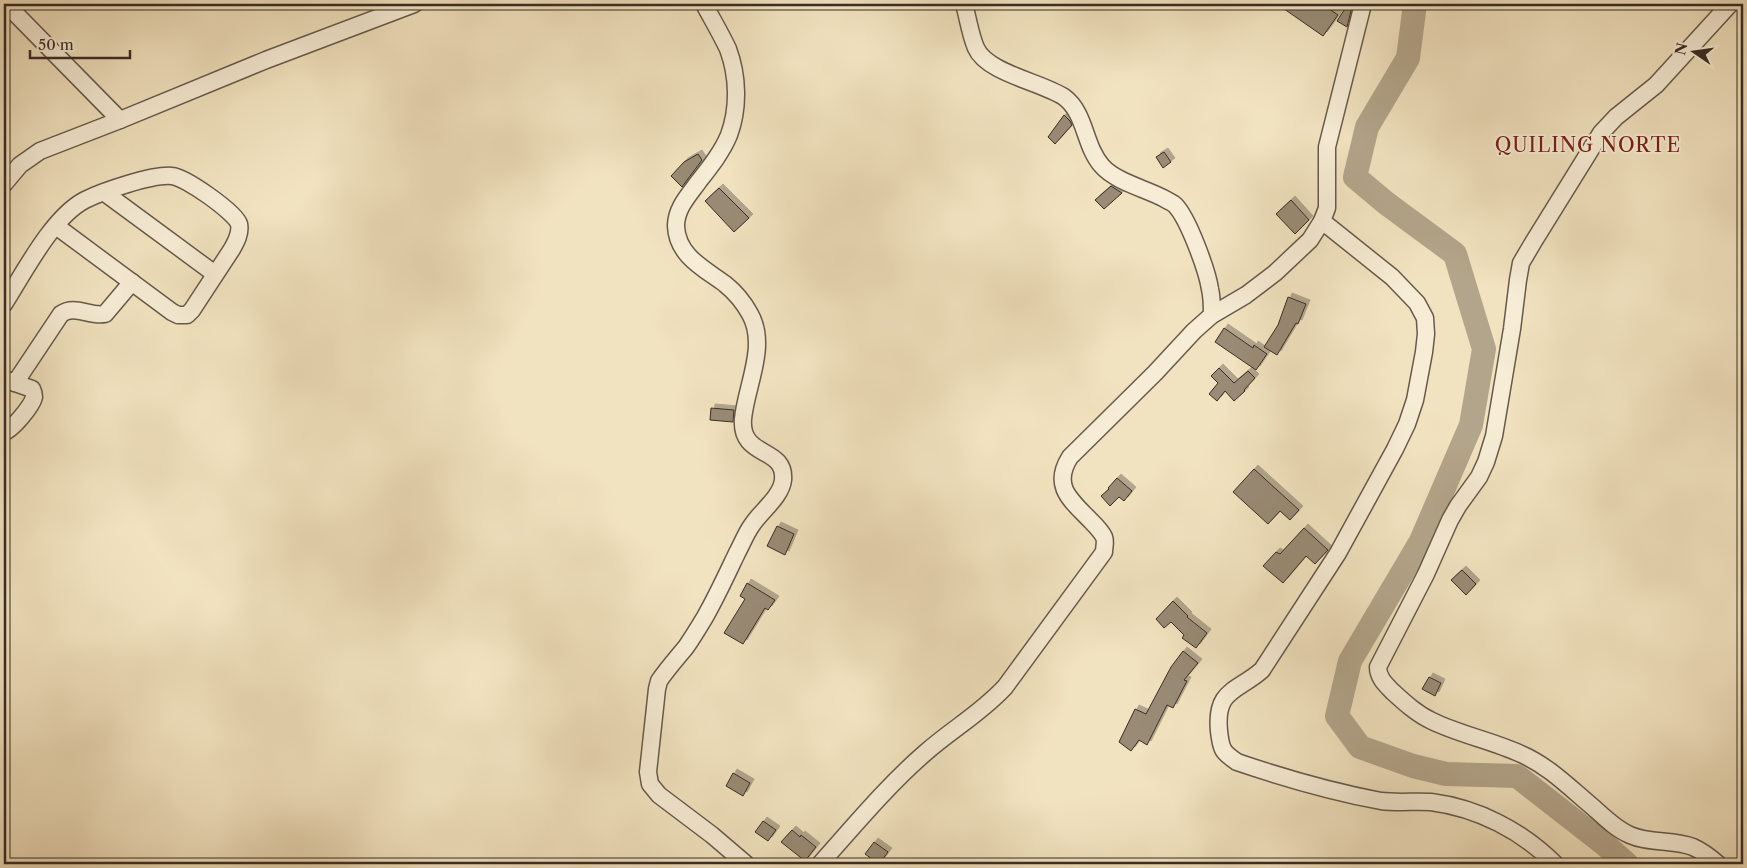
<svg xmlns="http://www.w3.org/2000/svg" width="1747" height="868" viewBox="0 0 1747 868" font-family="'Libre Caslon Text',serif">
<defs>
<filter id="shadow"><feDropShadow dx="4" dy="-4" stdDeviation="0" flood-color="#0004"/></filter>
</defs>
<rect width="100%" height="100%" fill="#f2e3c0"/>
<filter id="stains"><feTurbulence type="fractalNoise" baseFrequency=".004" numOctaves="4"/><feColorMatrix values="0 0 0 0 .2 0 0 0 0 .09 0 0 0 0 .02 0 0 0 .5 -.17"/></filter>
<radialGradient id="worn" r=".72"><stop offset=".6" stop-color="#630" stop-opacity="0"/><stop offset="1" stop-color="#630" stop-opacity=".3"/></radialGradient>
<g fill="none" stroke-linecap="round" stroke-linejoin="round">
<path stroke="#b3a58b" stroke-width="24" d="M1415,4L1408,58L1367,127L1355,177L1386,203L1455,254L1484,349L1471,425L1421,541L1350,661L1337,716L1360,747L1413,766L1446,774L1517,776L1603,843L1627,864"/>
</g>
<g fill="#998b76" stroke="#392c25" filter="url(#shadow)">
<path d="M1277,4H1322L1338,15L1323,36Z"/>
<path d="M1348,4L1352,7L1347,27L1337,21Z"/>
<path d="M1064,115L1070,121L1072,125L1055,144L1048,137Z"/>
<path d="M1164,152L1171,162L1163,168L1156,157Z"/>
<path d="M698,154L702,160L682,187L671,176L684,162Z"/>
<path d="M1111,186L1122,193L1104,209L1095,200Z"/>
<path d="M719,188L749,218L734,232L705,201Z"/>
<path d="M1291,200L1309,220L1295,234L1276,214Z"/>
<path d="M1288,297L1306,304L1298,324L1296,323L1277,355L1264,347L1278,325Z"/>
<path d="M1224,328L1253,348L1254,345L1267,354L1256,370L1215,342Z"/>
<path d="M1219,368L1234,383L1248,371L1255,378L1244,390L1245,391L1234,401L1225,391L1217,401L1209,394L1218,383L1211,376Z"/>
<path d="M711,408L734,410L733,422L710,420Z"/>
<path d="M1254,469L1299,510L1290,520L1280,511L1268,524L1233,492Z"/>
<path d="M1117,478L1132,491L1124,501L1119,497L1110,506L1101,496L1109,489L1108,488Z"/>
<path d="M777,526L794,534L785,555L767,546Z"/>
<path d="M1304,528L1328,550L1315,564L1306,556L1283,583L1263,566L1276,552L1280,554Z"/>
<path d="M1462,570L1476,584L1466,595L1451,580Z"/>
<path d="M747,583L775,600L768,610L765,608L743,644L724,633L745,599L740,596Z"/>
<path d="M1173,601L1188,616L1187,617L1207,633L1196,648L1182,638L1184,635L1171,622L1164,628L1156,619Z"/>
<path d="M1183,651L1198,663L1184,680L1187,681L1173,708L1167,705L1147,745L1139,740L1131,751L1119,742L1135,709L1146,714L1171,667Z"/>
<path d="M1429,677L1441,683L1435,696L1422,689Z"/>
<path d="M733,773L750,783L743,796L726,786Z"/>
<path d="M763,821L776,830L768,841L755,832Z"/>
<path d="M792,830L800,837L801,835L816,847L805,861L781,842Z"/>
<path d="M874,842L888,852L879,864L865,854Z"/>
</g>
<g fill="none" stroke-linecap="round" stroke-linejoin="round">
<g stroke="#675a4c" stroke-width="19">
<g id="minor">
<path d="M6,4L120,120"/>
<path d="M704,4C712,19 721,34 728,49C738,76 739,108 729,135C722,152 710,167 699,181C689,195 676,208 676,226C677,256 705,269 725,284C735,292 744,303 750,314C768,346 746,386 743,419C740,459 786,446 783,480C781,497 761,511 752,525C746,533 742,544 737,553C727,574 717,596 705,617C699,627 693,637 686,647C677,658 667,669 659,681L657,689L648,772L650,784L659,795L712,835L746,864"/>
<path d="M964,4C968,18 970,34 976,48C987,73 1041,82 1064,97C1086,113 1084,146 1102,166C1116,182 1147,189 1165,199C1168,201 1173,203 1175,205C1188,218 1207,270 1210,289C1212,297 1212,307 1212,315"/>
<path d="M4,184L20,165L40,151L120,120L266,60L414,4"/>
<path d="M105,193L215,274"/>
<path d="M1322,221L1392,277L1417,303L1425,318L1426,334L1424,352L1415,400L1407,424L1395,449L1338,553L1262,670C1237,692 1215,689 1219,731C1221,749 1222,752 1237,762C1284,778 1333,792 1381,801C1398,803 1415,801 1431,802C1478,808 1522,831 1555,864"/>
<path d="M4,304C24,273 52,217 85,200C103,191 153,174 172,176C185,177 235,212 239,224C241,233 236,242 232,249L192,310L187,315H178L172,312L56,226"/>
<path d="M4,379L32,389C34,393 34,393 34,397C32,406 12,430 4,432"/>
<path d="M15,383L61,314C75,304 89,317 105,314L132,282"/>
<path d="M820,864C854,826 887,786 925,753C952,729 980,714 1005,687L1104,552C1104,547 1106,542 1104,537C1101,531 1096,526 1092,522C1072,501 1051,487 1070,457L1155,373L1194,331L1212,315L1246,295L1275,273L1310,240L1322,221L1327,208V147L1363,4"/>
<path d="M1718,864C1711,858 1702,851 1693,847C1673,839 1650,844 1630,835C1616,829 1605,818 1594,808C1571,789 1549,766 1521,754C1493,741 1461,735 1432,721C1417,714 1405,703 1393,692C1386,685 1378,678 1378,667L1426,574L1450,520L1458,506L1479,477L1486,462L1494,436L1512,329L1518,280L1521,263L1534,241L1601,133L1616,117L1656,85L1730,4"/>
</g>
</g>
<use href="#minor" stroke="#f7edd6" stroke-width="16"/>
</g>
<g text-anchor="middle" dominant-baseline="central" stroke-width="4" stroke-linejoin="round" paint-order="stroke">
<g font-size="20" letter-spacing="1" fill="#7a1f14" stroke="#f7edd6">
<text x="1588" y="145">QUILING NORTE</text>
</g>
</g>
<rect width="1747" height="868" fill="none" stroke="#f2e3c0" stroke-width="20"/>
<rect x="5" y="5" width="1737" height="858" fill="none" stroke="#392c25" stroke-width="2.5"/>
<rect x="10" y="10" width="1727" height="848" fill="none" stroke="#392c25"/>
<g transform="translate(1694 52) rotate(283)" stroke="#f7edd6" stroke-width="4" paint-order="stroke">
<path d="M0-4L9 19L0 12L-9 19Z" fill="#392c25"/>
<text y="-8" font-size="14" font-weight="bold" text-anchor="middle" fill="#392c25">N</text>
</g>
<path d="M30 50v8h100v-8" fill="none" stroke="#392c25" stroke-width="2.5"/>
<text x="38" y="50" font-size="15" fill="#392c25" stroke="#f7edd6" stroke-width="4" paint-order="stroke">50 m</text>
<rect width="100%" height="100%" filter="url(#stains)"/>
<rect width="100%" height="100%" fill="url(#worn)"/>
</svg>
